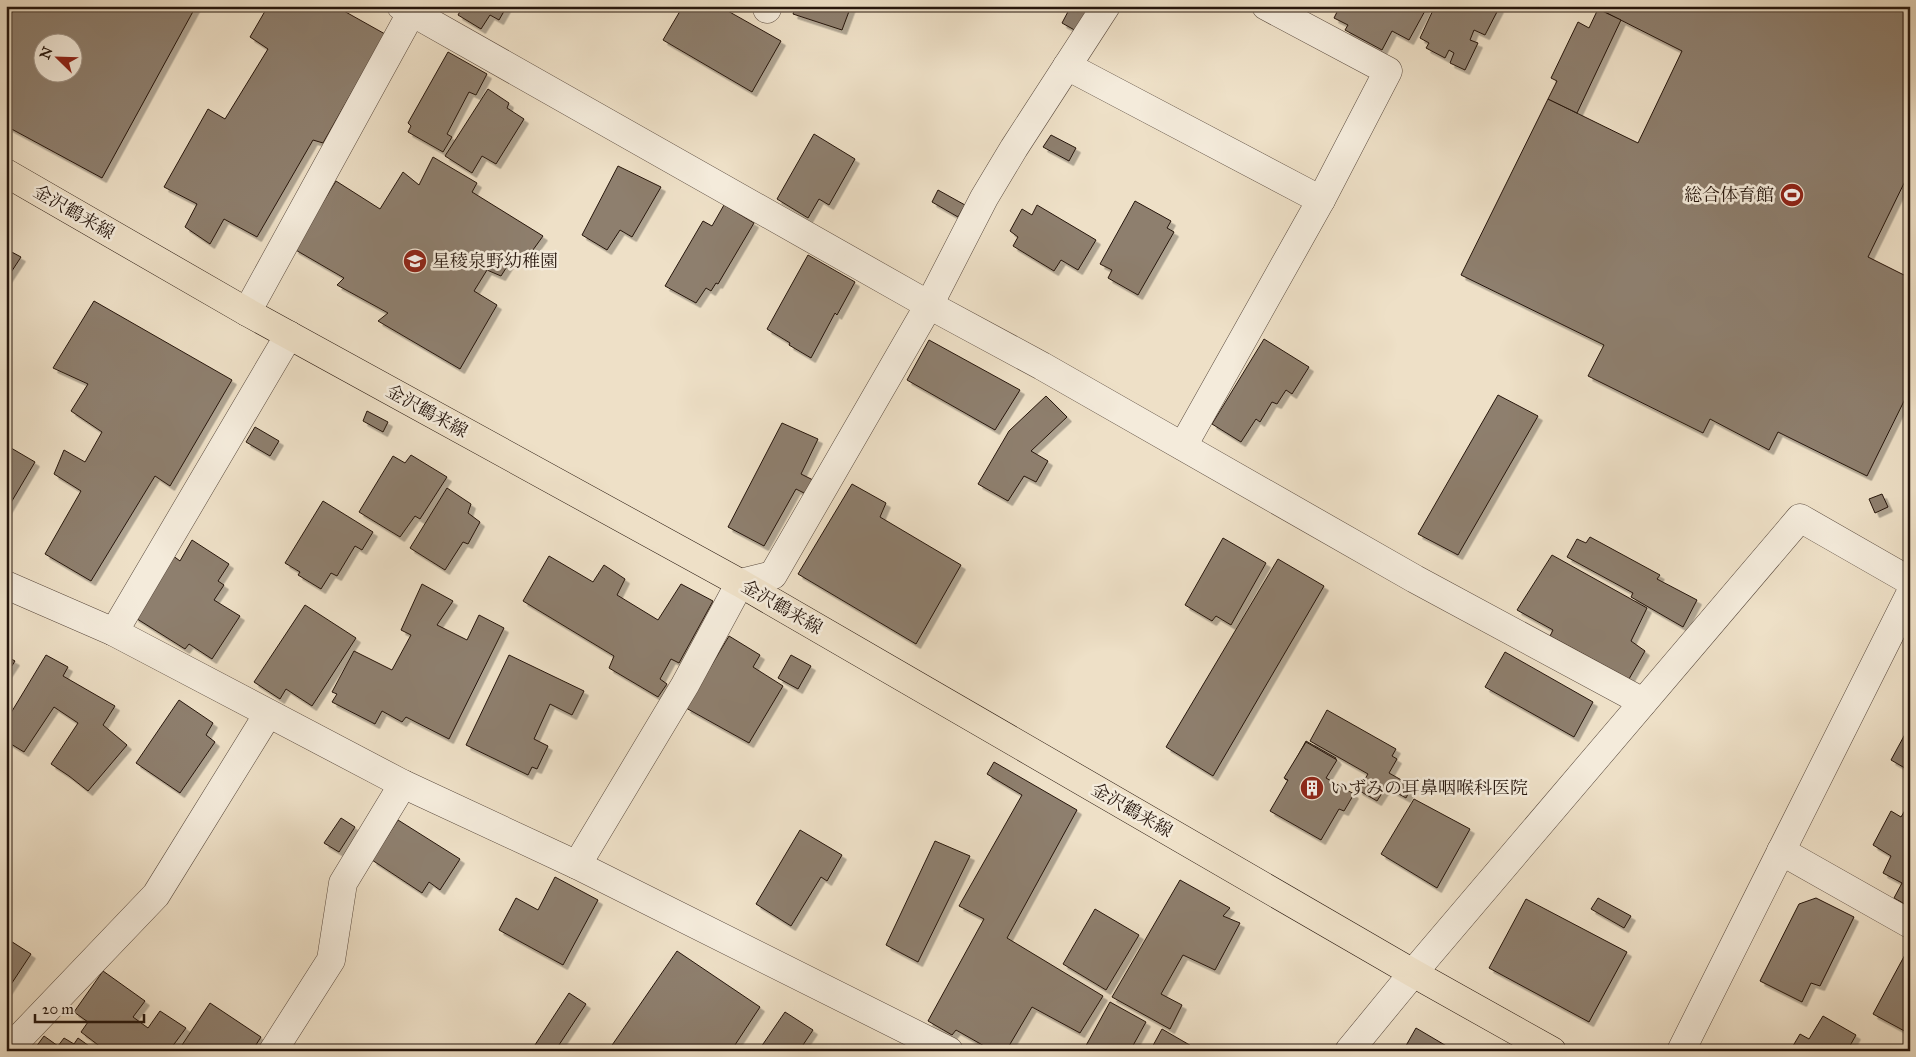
<svg xmlns="http://www.w3.org/2000/svg" width="1916" height="1057" viewBox="0 0 1916 1057" font-family="'IM FELL Great Primer','Noto Serif JP',serif">
<style>
.building{fill:#8e7f6e;stroke:#26160d;fill-rule:evenodd;filter:url(#shadow)}
.lines{fill:none;stroke-linecap:round;stroke-linejoin:round}
.minor-casing{stroke:#58483c;stroke-width:29}
.tertiary-casing{stroke:#58483c;stroke-width:29}
.primary-casing{stroke:#26160d;stroke-width:29}
.minor{stroke:#f4ebdb;stroke-width:28}
.tertiary{stroke:#f4ebdb;stroke-width:28}
.primary{stroke:#eee0c7;stroke-width:28}
.labels{text-anchor:middle;stroke-width:5;stroke-linejoin:round;paint-order:stroke}
.poi-label{font-size:18px;fill:#26160d;stroke:#f4ebdb;text-anchor:start}
.street-label{font-size:18px;fill:#26160d;stroke:#f4ebdb}
</style>
<defs>
<filter id="shadow"><feDropShadow dx="4.5" dy="4.5" stdDeviation="0" flood-color="#0004"/></filter>
</defs>
<rect width="100%" height="100%" fill="#eee0c7"/>
<filter id="stains"><feTurbulence type="fractalNoise" baseFrequency=".004" numOctaves="4"/><feColorMatrix values="0 0 0 0 .2 0 0 0 0 .09 0 0 0 0 .02 0 0 0 .5 -.17"/></filter>
<radialGradient id="worn" r=".72"><stop offset=".6" stop-color="#630" stop-opacity="0"/><stop offset="1" stop-color="#630" stop-opacity=".3"/></radialGradient>
<!-- building -->
<g class="building">
<path d="M6,6H196L102,178L6,126ZM42,42H72V72H42Z"/>
<path d="M268,6H335L385,34L323,143L313,140L257,237L224,219L210,244L185,227L197,204L164,187L208,109L225,119L268,49L250,37Z"/>
<path d="M463,6H507L499,20L490,15L481,29L458,15Z"/>
<path d="M683,6H719L781,41L752,92L663,40Z"/>
<path d="M796,6H851L842,30L793,14Z"/>
<path d="M1071,6H1092L1078,32L1062,23Z"/>
<path d="M1340,6H1421L1426,9L1409,40L1392,31L1382,50L1345,30L1348,25L1334,18Z"/>
<path d="M1435,6H1495L1499,8L1485,35L1474,30L1470,40L1478,43L1465,70L1450,63L1454,53L1449,50L1445,58L1426,48L1429,43L1420,38Z"/>
<path d="M1593,6H1910V171L1868,257L1910,278V389L1867,476L1778,432L1769,450L1710,419L1703,433L1588,376L1604,345L1461,275L1548,99L1638,143L1682,51Z"/>
<path d="M1598,9L1621,20L1577,113L1548,99L1557,81L1551,78L1578,22L1589,28Z"/>
<path d="M448,52L487,74L476,95L469,92L447,134L452,137L443,152L408,132L411,126L408,123Z"/>
<path d="M488,89L509,103L507,108L524,119L496,164L482,156L472,173L445,156Z"/>
<path d="M814,134L855,159L829,205L819,199L808,218L777,199Z"/>
<path d="M1051,135L1076,148L1069,161L1043,147Z"/>
<path d="M433,157L477,183L472,192L543,236L525,261L515,254L501,276L487,270L474,291L497,305L460,369L378,321L388,313L337,285L344,278L294,249L336,181L380,209L403,172L419,185Z"/>
<path d="M618,166L661,187L632,237L620,230L607,250L582,235Z"/>
<path d="M938,190L965,205L958,217L932,202Z"/>
<path d="M1135,201L1171,221L1167,228L1174,232L1138,295L1108,278L1112,270L1100,264Z"/>
<path d="M724,205L754,223L718,284L716,283L711,291L706,288L696,303L665,286L703,221L712,226Z"/>
<path d="M1037,205L1096,240L1078,270L1061,260L1054,271L1013,246L1018,237L1010,231L1022,209L1032,215Z"/>
<path d="M6,249L21,257L6,280Z"/>
<path d="M808,255L855,282L837,315L835,313L811,358L789,345L790,343L767,329Z"/>
<path d="M94,301L232,380L170,486L155,476L91,581L45,554L81,491L54,474L64,450L85,462L102,432L71,411L88,384L53,368Z"/>
<path d="M1264,339L1309,367L1292,394L1286,390L1277,404L1272,402L1260,422L1256,419L1241,442L1212,424Z"/>
<path d="M929,340L1020,390L995,430L907,380Z"/>
<path d="M1498,395L1538,416L1458,555L1418,534Z"/>
<path d="M1046,396L1067,417L1031,451L1048,461L1036,482L1024,476L1008,501L978,484L1009,431Z"/>
<path d="M367,411L388,422L383,432L363,421Z"/>
<path d="M782,423L818,439L801,474L813,480L806,494L796,489L764,546L728,527Z"/>
<path d="M255,427L279,441L270,456L246,442Z"/>
<path d="M6,445L35,462L6,511Z"/>
<path d="M411,455L447,477L420,519L415,516L400,537L359,512L393,456L405,463Z"/>
<path d="M852,484L886,503L880,517L961,565L916,644L798,574Z"/>
<path d="M447,488L471,504L468,513L480,522L468,544L463,542L445,570L410,548Z"/>
<path d="M1882,494L1888,507L1875,513L1869,499Z"/>
<path d="M323,501L373,532L362,550L355,546L337,576L331,573L321,589L298,575L300,572L285,563Z"/>
<path d="M1590,537L1660,575L1657,579L1697,600L1683,627L1631,597L1633,593L1567,557L1577,539L1586,543Z"/>
<path d="M1223,538L1266,563L1231,625L1216,616L1212,621L1185,605Z"/>
<path d="M192,540L229,564L218,581L224,585L214,600L240,616L212,659L189,644L185,649L134,617L172,555L180,561Z"/>
<path d="M1552,555L1647,608L1631,641L1645,651L1629,679L1550,636L1553,630L1517,610Z"/>
<path d="M549,556L593,582L604,565L625,579L617,595L658,620L681,584L713,601L679,663L671,659L660,679L667,684L658,697L609,668L614,656L523,601Z"/>
<path d="M1278,559L1324,586L1213,776L1166,747Z"/>
<path d="M422,584L453,601L437,625L467,640L479,615L504,628L449,739L406,717L402,722L382,711L375,724L332,702L337,694L332,692L354,651L392,670L411,635L401,630Z"/>
<path d="M305,605L356,638L312,706L286,689L280,699L254,682Z"/>
<path d="M729,636L760,655L753,667L783,686L749,743L686,708Z"/>
<path d="M1505,652L1593,702L1574,737L1485,687Z"/>
<path d="M46,655L68,667L63,676L115,706L103,725L127,745L88,791L69,776L51,764L78,723L54,707L24,752L6,741V721Z"/>
<path d="M509,655L584,691L572,715L550,704L534,739L548,746L537,769L532,767L528,775L466,745Z"/>
<path d="M791,655L811,666L798,689L778,678Z"/>
<path d="M6,656L15,661L6,675Z"/>
<path d="M179,700L213,723L206,735L215,742L180,793L136,763Z"/>
<path d="M1327,710L1396,749L1392,756L1397,759L1389,773L1412,786L1406,798L1386,787L1377,801L1358,790L1368,774L1310,741Z"/>
<path d="M1910,725V771L1891,760Z"/>
<path d="M1306,741L1336,758L1324,780L1352,795L1344,809L1339,806L1321,838L1272,811L1289,781L1285,779Z"/>
<path d="M1306,742L1337,760L1326,778L1354,794L1344,811L1339,809L1321,840L1270,811L1288,780L1284,778Z"/>
<path d="M994,762L1077,810L1007,938L1103,996L1080,1033L1032,1007L1006,1051H993L956,1030L952,1035L928,1021L984,919L959,906L1022,795L987,774Z"/>
<path d="M1414,799L1470,829L1437,888L1381,854Z"/>
<path d="M1910,802V907L1894,898L1902,883L1883,873L1891,856L1873,845L1891,811L1901,817Z"/>
<path d="M341,818L355,827L339,852L324,843Z"/>
<path d="M398,820L460,859L440,890L429,882L422,893L372,860Z"/>
<path d="M800,830L842,855L827,881L821,877L791,926L756,904Z"/>
<path d="M935,841L970,856L918,962L886,945Z"/>
<path d="M555,877L598,900L563,965L499,930L516,898L538,910Z"/>
<path d="M1180,880L1230,908L1223,916L1240,923L1215,970L1183,955L1161,994L1182,1005L1170,1029L1112,997Z"/>
<path d="M1598,898L1631,916L1624,928L1591,909Z"/>
<path d="M1816,898L1854,917L1820,986L1811,983L1802,1002L1760,981L1799,904Z"/>
<path d="M1526,899L1627,952L1589,1022L1489,968Z"/>
<path d="M1095,909L1139,935L1106,990L1063,964Z"/>
<path d="M6,938L31,954L6,992Z"/>
<path d="M677,951L760,1007L731,1051H608Z"/>
<path d="M1907,951L1910,952V1034L1873,1014Z"/>
<path d="M103,971L145,1001L133,1017L148,1028L160,1011L186,1028L169,1051H106L81,1032L88,1022L74,1012Z"/>
<path d="M569,993L586,1004L555,1051H531Z"/>
<path d="M1110,1002L1146,1022L1130,1051H1083Z"/>
<path d="M210,1003L261,1037L252,1051H178Z"/>
<path d="M785,1012L813,1030L803,1045L811,1051H766L761,1047Z"/>
<path d="M1823,1016L1856,1035L1847,1051H1790L1800,1034L1809,1039Z"/>
<path d="M1416,1028L1455,1051H1403Z"/>
<path d="M1162,1029L1200,1051H1150Z"/>
<path d="M44,1036L58,1046L64,1038L74,1044L78,1038L96,1051H33Z"/>
</g>
<g class="lines">
<!-- minor casing -->
<g class="minor-casing">
<g id="minor">
<path d="M401,6L929,305L1042,366L1415,579L1643,702"/>
<path d="M1266,6L1388,71L1321,200"/>
<path d="M767,9L768,6"/>
<path d="M1067,66L1321,200L1183,446"/>
<path d="M247,312L415,6"/>
<path d="M6,585L114,632L403,784L577,865L949,1051"/>
<path d="M114,632L289,335"/>
<path d="M1781,851L1910,924"/>
<path d="M577,865L685,685L740,583L773,575L929,305L984,198L1014,148L1106,6"/>
<path d="M7,1051L156,895L268,714"/>
<path d="M273,1051L331,960L343,883L403,784"/>
<path d="M1349,1051L1413,973L1800,518L1910,581"/>
</g>
</g>
<!-- tertiary casing -->
<g class="tertiary-casing">
<path id="tertiary" d="M1681,1051L1910,594"/>
</g>
<!-- primary casing -->
<g class="primary-casing">
<path id="primary" d="M6,173L247,312L740,583L1413,973L1552,1051"/>
</g>
<!-- minor -->
<use href="#minor" class="minor"/>
<!-- tertiary -->
<use href="#tertiary" class="tertiary"/>
<!-- primary -->
<use href="#primary" class="primary"/>
</g>
<!-- icons -->
<defs>
<g id="stadium-disc" transform="scale(1.25)"><circle r="9.5" fill="#8f2418" stroke="#f4ebdb"/><path d="M0-5a6.5 5 0 1 0 0 10a6.5 5 0 1 0 0-10ZM-3.5-1.8h7v3.6h-7Z" fill="#fff"/></g>
<g id="school-disc" transform="scale(1.25)"><circle r="9.5" fill="#8f2418" stroke="#f4ebdb"/><path d="M0-5L7-2L0 1L-7-2ZM-4 1L0 2.5L4 1V4Q0 6-4 4Z" fill="#fff"/></g>
<g id="building-disc" transform="scale(1.25)"><circle r="9.5" fill="#8f2418" stroke="#f4ebdb"/><path d="M-4-6H4V6H1V3H-1V6H-4ZM-2.5-4.3h1.7v1.8h-1.7ZM.8-4.3h1.7v1.8H.8ZM-2.5-1h1.7V.8h-1.7ZM.8-1h1.7V.8H.8Z" fill="#fff"/></g>
</defs>
<g fill-rule="evenodd">
<use href="#stadium-disc" x="1792" y="195"/>
<use href="#school-disc" x="415" y="261"/>
<use href="#building-disc" x="1312" y="788"/>
</g>
<g class="labels">
<!-- poi labels -->
<g class="poi-label">
<text x="1774" y="201" text-anchor="end">総合体育館</text>
<text x="432" y="267">星稜泉野幼稚園</text>
<text x="1330" y="794">いずみの耳鼻咽喉科医院</text>
</g>
<!-- street labels -->
<g class="street-label">
<text transform="translate(74 212) rotate(30)" y="6">金沢鶴来線</text>
<text transform="translate(427 411) rotate(29)" y="6">金沢鶴来線</text>
<text transform="translate(782 607) rotate(30)" y="6">金沢鶴来線</text>
<text transform="translate(1132 810) rotate(30)" y="6">金沢鶴来線</text>
</g>
</g>
<!-- margin -->
<rect width="1916" height="1057" fill="none" stroke="#eee0c7" stroke-width="25"/>
<rect x="8" y="8" width="1901" height="1042" fill="none" stroke="#26160d" stroke-width="2.5"/>
<rect x="12" y="12" width="1891" height="1032" fill="none" stroke="#26160d"/>
<!-- north arrow -->
<g transform="translate(58 58) rotate(293)"><circle r="24" fill="#f4ebdb" stroke="#a29689"/>
<path d="M0-4L9 19L0 12L-9 19Z" fill="#8f2418"/>
<text y="-8" font-size="14" font-weight="bold" text-anchor="middle" fill="#26160d">N</text>
</g>
<!-- scale -->
<path d="M35 1014v8h109v-8" fill="none" stroke="#26160d" stroke-width="2.5"/>
<text x="42" y="1014" font-size="15" fill="#26160d" stroke="#f4ebdb" stroke-width="4" paint-order="stroke">20 m</text>
<rect width="100%" height="100%" filter="url(#stains)"/>
<rect width="100%" height="100%" fill="url(#worn)"/>
</svg>
